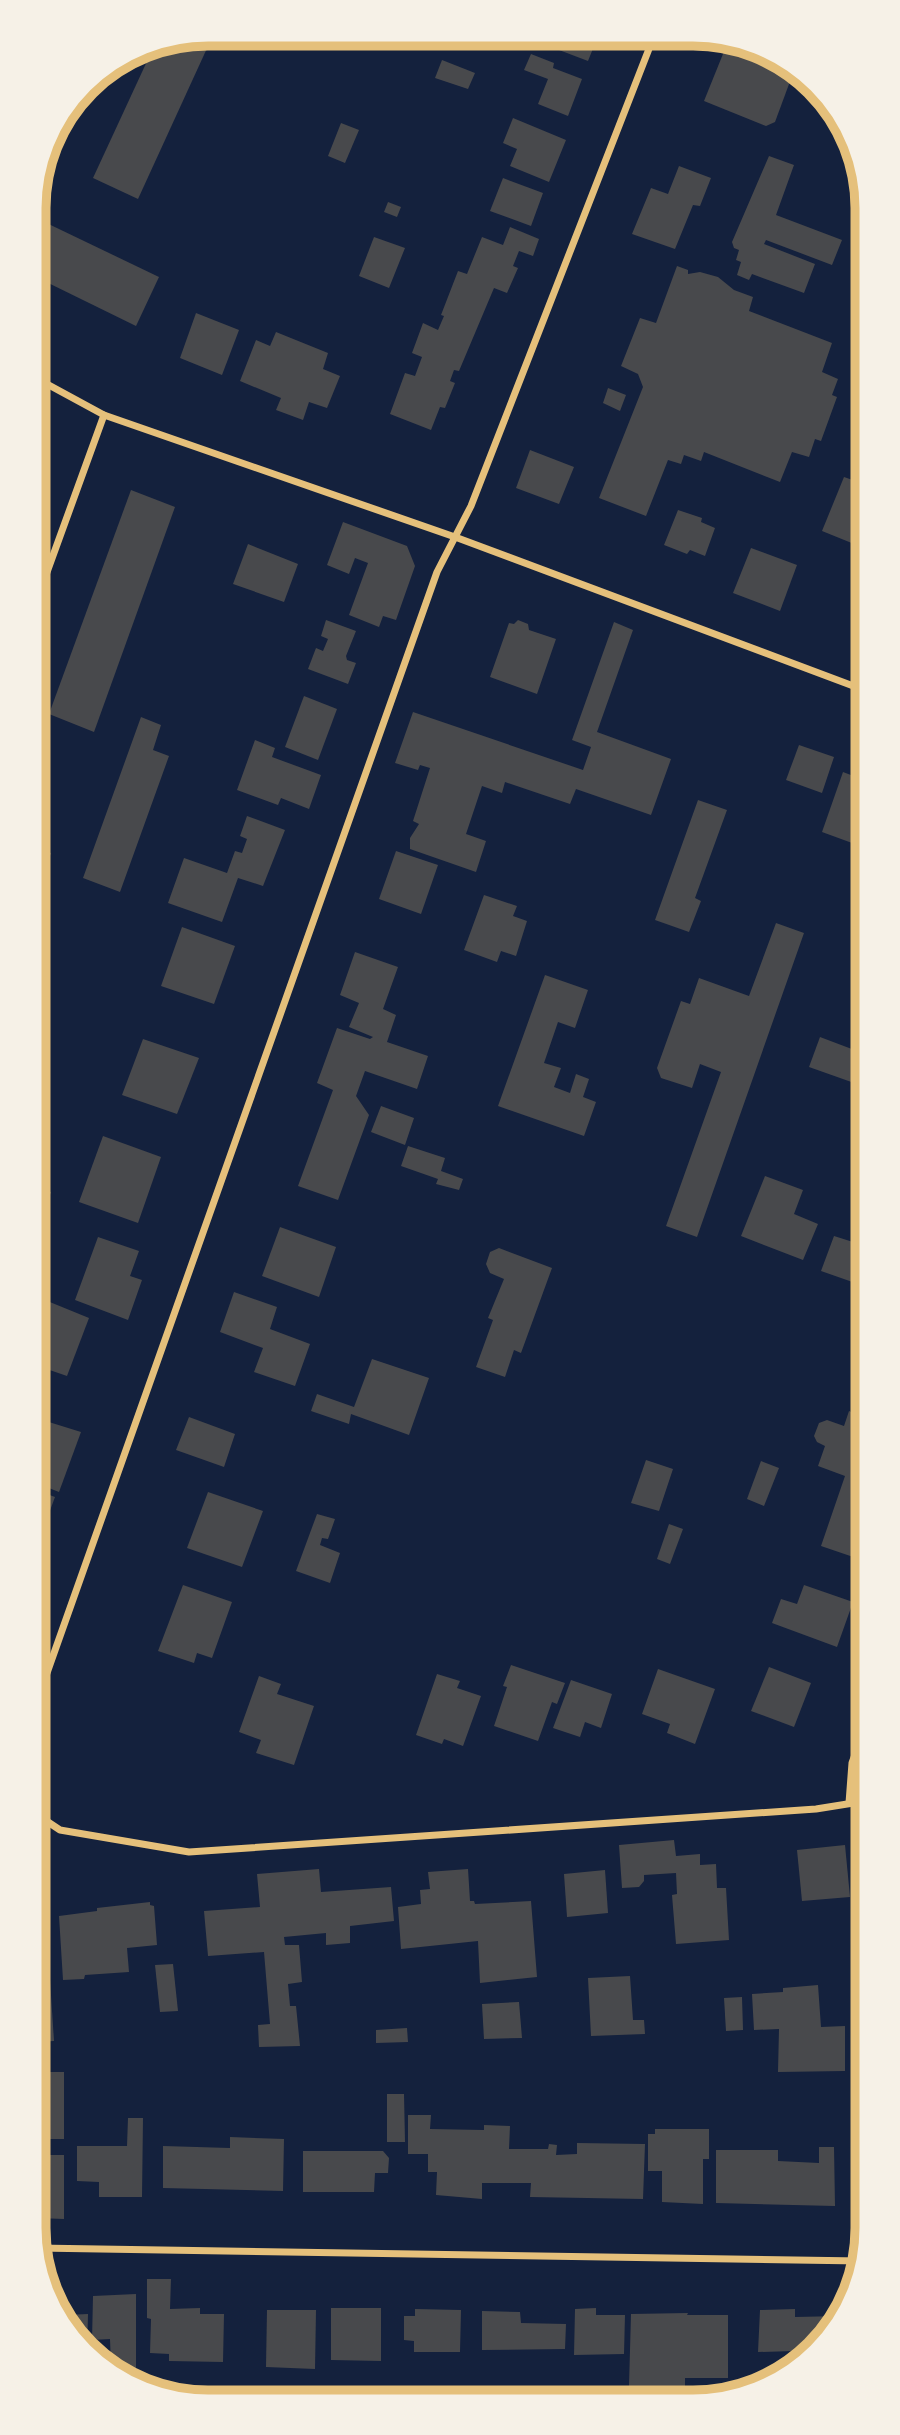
<svg xmlns="http://www.w3.org/2000/svg" width="900" height="2435" viewBox="0 0 900 2435" font-family="'Source Sans 3',sans-serif">
<style>
.building{fill:#48494c}
.lines{fill:none;stroke-linecap:round;stroke-linejoin:round}
.minor{stroke:#e5c07b;stroke-width:7}
.rim{fill:none;stroke:#e5c07b;stroke-width:9}
</style>
<rect width="100%" height="100%" fill="#14213d"/>
<!-- building -->
<g class="building">
<path d="M207,33H214L138,199L93,178L155,44Z"/>
<path d="M332,34H356L353,43Z"/>
<path d="M564,36H598L588,61L559,50Z"/>
<path d="M727,44L790,70L792,76L775,122L766,126L704,101Z"/>
<path d="M531,54L554,63L553,68L582,79L568,116L538,104L548,79L524,70Z"/>
<path d="M442,60L475,73L468,89L435,78Z"/>
<path d="M513,118L566,140L549,182L510,166L517,149L503,143Z"/>
<path d="M341,123L359,130L345,163L328,156Z"/>
<path d="M769,156L794,165L776,215L842,240L832,265L766,240L764,244L815,264L804,293L752,274L749,280L737,275L741,262L736,260L739,250L734,248L732,242Z"/>
<path d="M679,166L711,178L700,206L693,205L675,249L632,234L651,188L668,194Z"/>
<path d="M503,178L543,193L531,226L490,211Z"/>
<path d="M388,202L401,207L397,217L384,212Z"/>
<path d="M34,217L159,277L136,326L34,276Z"/>
<path d="M510,227L539,239L533,256L519,251L513,266L518,268L507,293L494,288L459,371L454,370L450,381L455,383L445,408L440,407L431,430L390,414L405,373L415,376L422,357L412,353L423,323L438,330L444,316L441,315L458,271L467,274L482,237L503,245Z"/>
<path d="M374,237L405,248L389,288L359,276Z"/>
<path d="M677,266L688,270V274L700,272L718,277L734,290L753,297L749,311L832,343L822,372L838,379L832,395L837,397L821,441L815,439L809,457L792,452L780,482L704,452L701,461L684,455L681,464L668,460L646,516L599,498L643,387L638,374L621,366L640,318L656,323Z"/>
<path d="M196,313L239,330L222,375L180,358Z"/>
<path d="M276,332L328,353L323,369L340,376L327,408L309,402L303,420L276,410L281,398L240,381L256,340L270,346Z"/>
<path d="M608,388L626,395L620,411L603,403Z"/>
<path d="M34,433L45,437L34,466Z"/>
<path d="M530,450L574,467L559,504L516,488Z"/>
<path d="M844,477L864,484V548L822,531Z"/>
<path d="M34,490L48,494L43,506L34,502Z"/>
<path d="M131,490L175,507L94,732L49,714Z"/>
<path d="M678,510L702,518L701,522L715,528L705,556L690,550L687,554L664,545Z"/>
<path d="M343,522L407,546L415,566L396,620L383,616L379,627L349,615L368,563L355,558L349,574L327,565Z"/>
<path d="M248,544L298,564L284,602L233,584Z"/>
<path d="M751,548L797,565L780,611L733,593Z"/>
<path d="M326,620L356,631L346,656L347,660L356,663L348,684L308,669L316,648L323,651L328,639L321,636Z"/>
<path d="M518,620L528,624L529,630L556,639L537,694L490,677L509,623L514,624Z"/>
<path d="M614,622L633,630L597,732L671,759L651,815L576,789L570,804L505,782L502,793L482,786L466,834L486,841L476,872L410,849V838L419,824L413,821L430,768L420,765L418,770L395,763L413,712L583,770L591,747L572,740Z"/>
<path d="M304,696L337,709L318,760L285,747Z"/>
<path d="M141,717L161,725L153,750L169,756L120,892L83,878Z"/>
<path d="M255,740L275,748L272,757L321,775L309,809L281,798L278,805L237,790Z"/>
<path d="M799,745L834,757L822,793L786,780Z"/>
<path d="M843,772L864,780L863,847L822,832Z"/>
<path d="M698,800L727,810L695,898L701,901L689,932L655,920Z"/>
<path d="M247,816L285,830L263,886L238,878L222,922L168,903L184,858L227,873L235,851L242,853L247,839L240,836Z"/>
<path d="M35,848L51,853L35,896Z"/>
<path d="M396,851L438,865L421,914L379,899Z"/>
<path d="M484,895L517,906L513,916L527,921L516,956L501,951L497,962L464,950Z"/>
<path d="M776,923L804,933L697,1237L666,1226L721,1072L700,1064L692,1088L661,1078L657,1068L681,1001L690,1004L699,978L749,996Z"/>
<path d="M182,927L235,946L214,1004L161,986Z"/>
<path d="M355,952L398,967L383,1009L396,1015L387,1042L428,1056L417,1089L365,1071L356,1096L369,1115L338,1200L298,1186L333,1090L317,1083L337,1028L370,1039L373,1037L349,1027L359,1003L340,995Z"/>
<path d="M545,975L588,990L575,1028L558,1022L544,1063L561,1068L554,1087L570,1093L576,1074L589,1079L583,1097L596,1102L584,1136L498,1106Z"/>
<path d="M820,1037L865,1054V1064L857,1084L809,1067Z"/>
<path d="M143,1039L199,1058L177,1114L122,1095Z"/>
<path d="M381,1106L414,1118L405,1145L371,1132Z"/>
<path d="M103,1136L161,1157L138,1223L79,1202Z"/>
<path d="M408,1146L445,1158L441,1171L463,1179L459,1190L436,1184L438,1179L401,1166Z"/>
<path d="M765,1176L803,1190L794,1214L818,1224L803,1260L741,1236Z"/>
<path d="M35,1187L51,1192L35,1234Z"/>
<path d="M280,1227L336,1247L319,1297L262,1276Z"/>
<path d="M857,1233L865,1236V1275L861,1285L821,1271L834,1236L853,1242Z"/>
<path d="M98,1237L139,1251L130,1276L142,1280L128,1320L75,1300Z"/>
<path d="M499,1248L552,1268L521,1353L514,1350L505,1377L476,1367L493,1320L488,1318L504,1279L490,1273L486,1264L490,1252Z"/>
<path d="M234,1292L277,1307L270,1329L310,1344L295,1386L254,1372L263,1348L220,1332Z"/>
<path d="M40,1298L89,1318L67,1376L35,1365V1313Z"/>
<path d="M372,1359L429,1378L409,1435L351,1414L349,1424L311,1411L317,1394L354,1407Z"/>
<path d="M849,1411L865,1418V1561L821,1546L845,1476L818,1466L825,1446L817,1442L814,1436L819,1423L827,1420L844,1426Z"/>
<path d="M189,1417L235,1434L224,1467L176,1450Z"/>
<path d="M36,1418L81,1432L59,1492L36,1483Z"/>
<path d="M646,1460L673,1469L659,1511L631,1503Z"/>
<path d="M761,1461L779,1468L764,1506L747,1499Z"/>
<path d="M36,1490L55,1497L41,1535L36,1533Z"/>
<path d="M208,1492L263,1511L242,1567L187,1548Z"/>
<path d="M317,1514L335,1519L328,1539L322,1538L320,1545L340,1553L330,1583L296,1571Z"/>
<path d="M669,1524L683,1529L670,1564L657,1559Z"/>
<path d="M183,1585L232,1602L212,1658L197,1653L194,1663L158,1651Z"/>
<path d="M804,1585L853,1602L837,1647L772,1623L781,1599L797,1604Z"/>
<path d="M511,1665L565,1683L557,1704L552,1702L538,1741L494,1726L507,1687L503,1686Z"/>
<path d="M769,1667L811,1683L794,1727L751,1711Z"/>
<path d="M658,1669L715,1689L695,1744L667,1733L670,1724L642,1714Z"/>
<path d="M437,1674L460,1681L457,1688L481,1696L463,1746L444,1739L442,1744L416,1735Z"/>
<path d="M259,1676L281,1684L277,1694L314,1706L294,1765L256,1753L261,1740L239,1732Z"/>
<path d="M571,1680L612,1694L601,1728L585,1722L580,1737L553,1728Z"/>
<path d="M674,1840L676,1856L700,1854V1865L716,1864L717,1888H726L729,1940L676,1944L672,1895L677,1894L676,1873L644,1875V1881L639,1887L622,1888L619,1845Z"/>
<path d="M845,1845L850,1897L802,1901L797,1850Z"/>
<path d="M319,1869L321,1892L391,1887L394,1921L350,1926V1943L326,1945V1933L284,1937L285,1945H299L302,1982L288,1984L290,2006H296L300,2046L259,2047L258,2025L270,2024L264,1952L208,1956L204,1911L260,1907L257,1874Z"/>
<path d="M468,1869L470,1901H474L475,1904L531,1901L537,1977L480,1983L478,1941L401,1949L398,1907L421,1904L420,1890L430,1889L428,1872Z"/>
<path d="M605,1870L608,1913L567,1917L564,1874Z"/>
<path d="M150,1902V1905L154,1906L157,1945L127,1948L129,1972L85,1975L84,1979L63,1980L59,1916L97,1911V1908Z"/>
<path d="M173,1964L178,2011L160,2012L155,1965Z"/>
<path d="M630,1976L633,2020H644L645,2034L591,2036L588,1978Z"/>
<path d="M50,1980L54,2041L36,2042V1981Z"/>
<path d="M818,1985L821,2027L845,2026V2071L778,2072L779,2029L754,2030L752,1994L783,1992V1988Z"/>
<path d="M742,1997L743,2030L726,2031L724,1998Z"/>
<path d="M519,2002L522,2038L484,2039L482,2004Z"/>
<path d="M407,2028L408,2042L376,2043V2030Z"/>
<rect x="36" y="2072" width="28" height="67"/>
<path d="M387,2094H404L405,2142H387Z"/>
<path d="M408,2115H431L430,2129L484,2130V2125L510,2126L509,2149H548L549,2144L557,2145L556,2155L577,2154V2143L645,2144L643,2199L530,2197L531,2183H482V2199L436,2195L437,2172H428V2154H408Z"/>
<path d="M128,2118H143L142,2197H99V2182L77,2181V2146H127Z"/>
<path d="M655,2129H709V2159H703V2204L662,2202V2171H648V2134H655Z"/>
<path d="M230,2137L284,2139L283,2191L163,2188V2146L230,2148Z"/>
<path d="M859,2144H866V2197H857Z"/>
<path d="M819,2147H834L835,2206L716,2203V2150H778V2161L819,2163Z"/>
<path d="M303,2151H383L389,2158L388,2173H375L374,2192H303Z"/>
<path d="M39,2155H64V2219L37,2218V2173H39Z"/>
<path d="M147,2279H171L170,2309L200,2308V2314H224L223,2362L169,2361V2354L150,2353L151,2319L147,2318Z"/>
<path d="M136,2294V2378L111,2365L110,2339L92,2340L93,2296Z"/>
<path d="M331,2308H381V2361L331,2360Z"/>
<path d="M596,2308V2315H625L624,2354L574,2355L575,2309Z"/>
<path d="M415,2309L461,2310L460,2352H414V2341L404,2340V2316H415Z"/>
<path d="M795,2309V2317L840,2316L824,2342L795,2366L794,2351L758,2352L760,2310Z"/>
<path d="M267,2310H316L315,2369L266,2367Z"/>
<path d="M482,2311L520,2312L521,2323L566,2324L565,2349L482,2350Z"/>
<path d="M688,2313L687,2315H728V2378H685V2397L614,2398V2388L629,2386L631,2314Z"/>
<path d="M88,2314L87,2353L65,2315Z"/>
</g>
<g class="lines">
<!-- minor -->
<g class="minor">
<path d="M34,377L104,415L455,537L864,690"/>
<path d="M34,608L104,415"/>
<path d="M36,1704L437,572L471,506L654,36"/>
<path d="M849,1803L852,1763L866,1724"/>
<path d="M36,1814L60,1830L189,1852L816,1809L866,1801"/>
<path d="M37,2248L861,2261"/>
</g>
</g>
<!-- crop -->
<path d="M0 0H900V2435H0ZM208 46H693A162 162 0 0 1 855 208V2228A162 162 0 0 1 693 2390H208A162 162 0 0 1 46 2228V208A162 162 0 0 1 208 46Z" fill="#f6f1e7" fill-rule="evenodd"/>
<path class="rim" d="M208 46H693A162 162 0 0 1 855 208V2228A162 162 0 0 1 693 2390H208A162 162 0 0 1 46 2228V208A162 162 0 0 1 208 46Z"/>
</svg>
